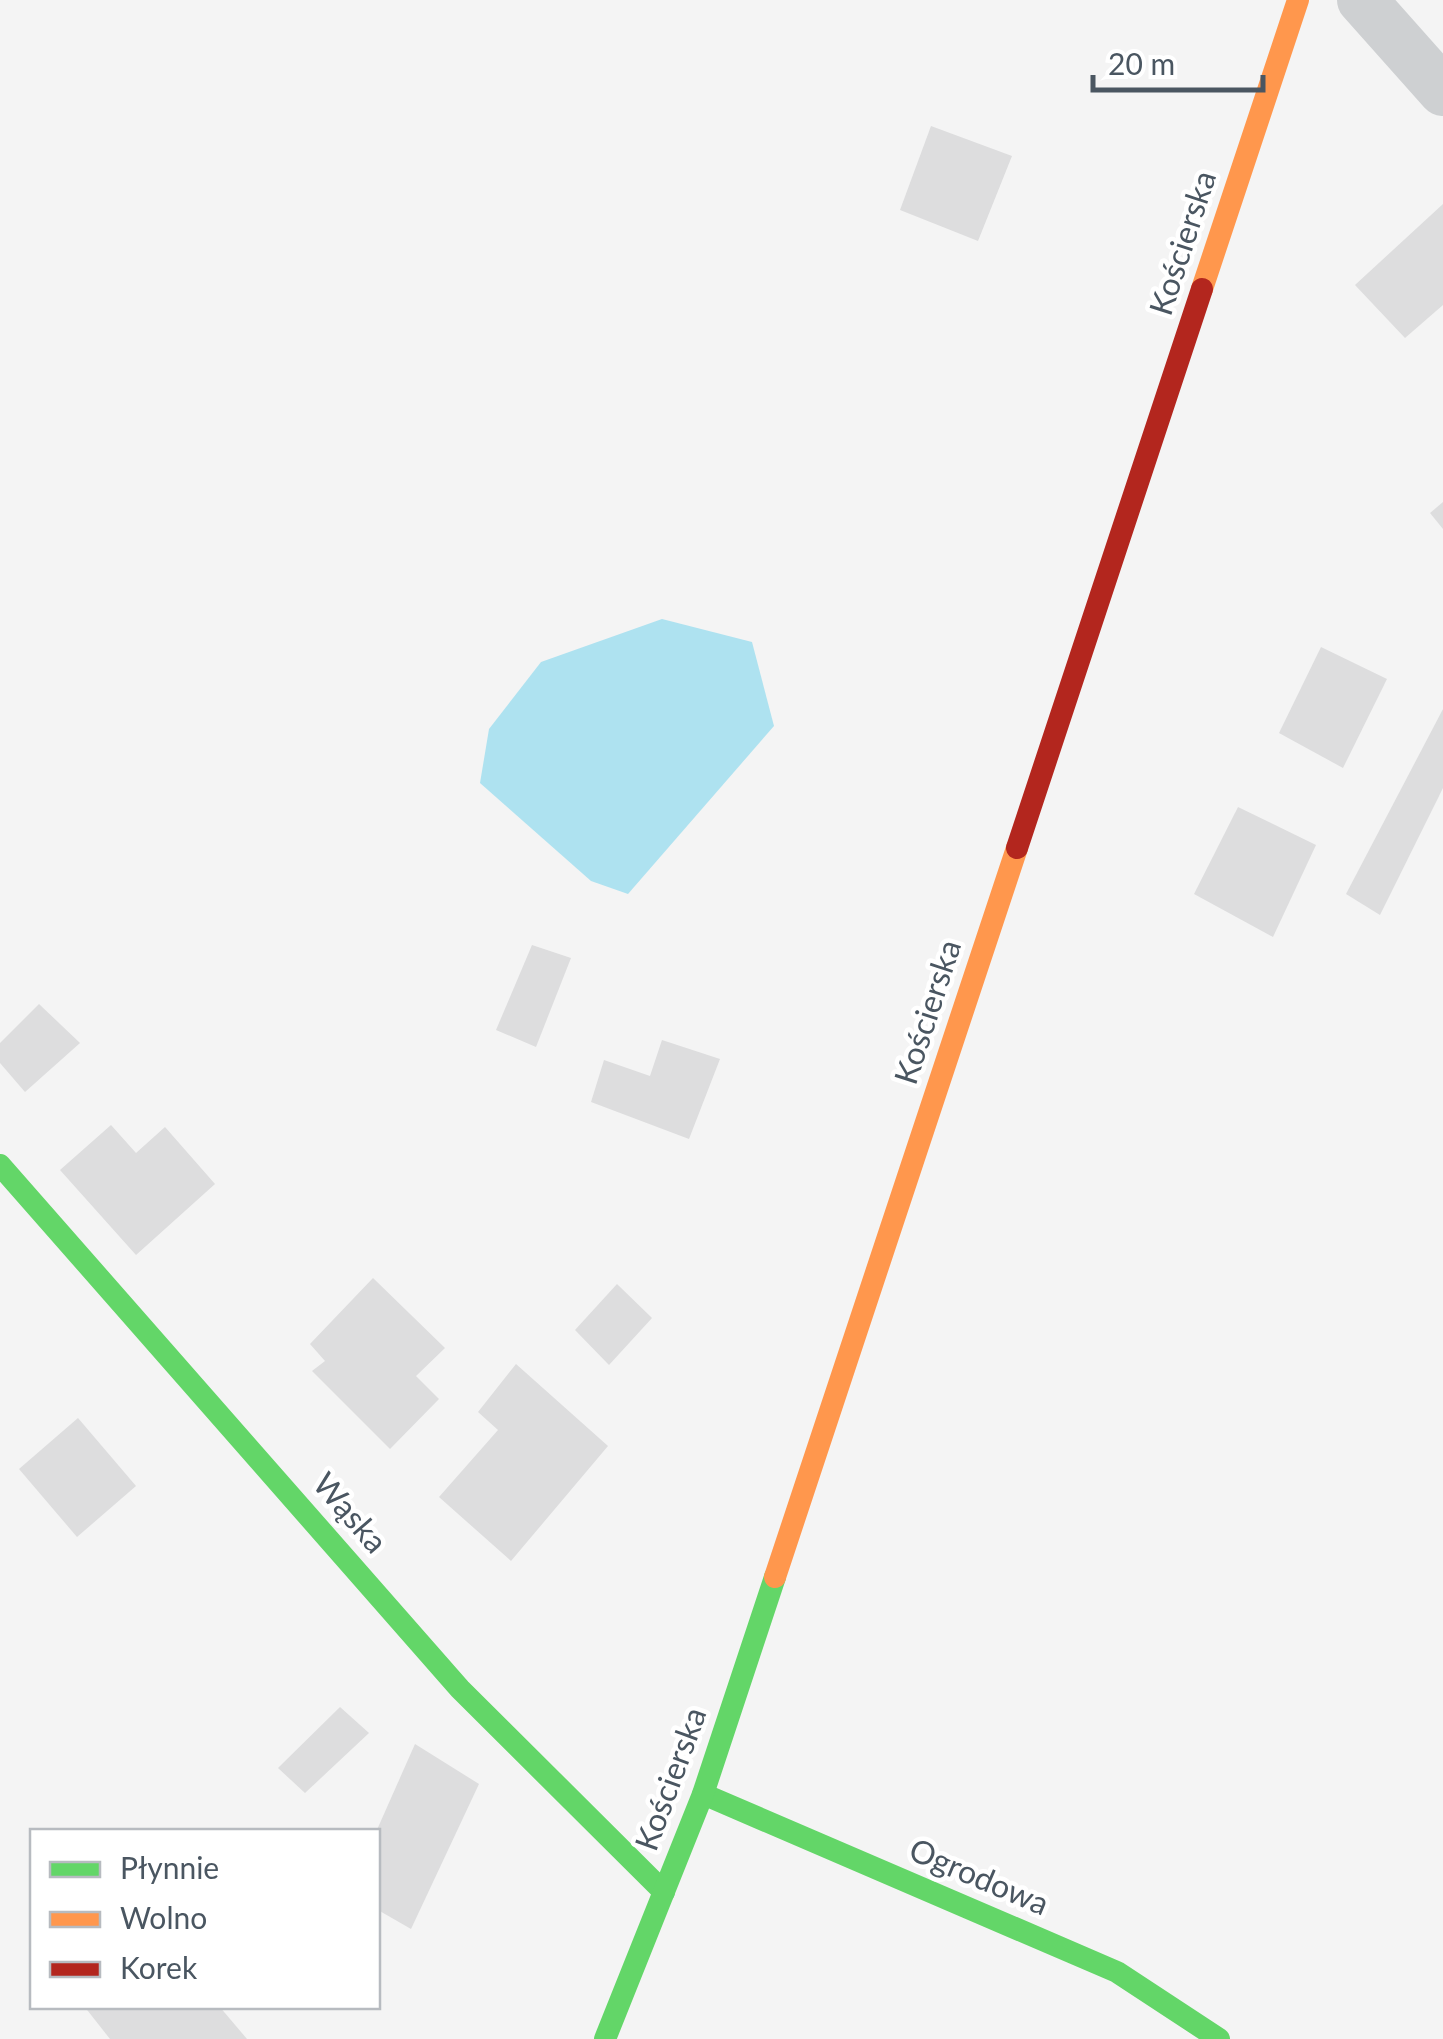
<svg xmlns="http://www.w3.org/2000/svg" width="1443" height="2039" viewBox="0 0 1443 2039" font-family="Lato,sans-serif">
<style>
.water{fill:#aee2f0}
.building{fill:#ddddde}
.lines{fill:none;stroke-linecap:round;stroke-linejoin:round}
.street{stroke:#ced0d2;stroke-width:50}
.fast{stroke:#63d668;stroke-width:22}
.slow{stroke:#ff974d;stroke-width:22}
.jam{stroke:#b3261e;stroke-width:22}
.labels{text-anchor:middle;stroke-width:9;stroke-linejoin:round;paint-order:stroke}
.street-label{font-size:32px;fill:#4a5661;stroke:#fff}
</style>
<rect width="100%" height="100%" fill="#f4f4f4"/>
<!-- water -->
<path class="water" d="M662,619L752,642L774,726L628,894L591,881L480,783L489,729L541,662Z"/>
<!-- building -->
<g class="building">
<path d="M931,126L1012,156L978,241L900,210Z"/>
<path d="M1443,204V305L1405,338L1355,285Z"/>
<path d="M1443,502V529L1430,513Z"/>
<path d="M1321,647L1387,679L1343,768L1279,733Z"/>
<path d="M1443,709V788L1380,915L1346,894Z"/>
<path d="M1238,807L1316,845L1273,937L1194,894Z"/>
<path d="M532,945L571,958L536,1047L496,1030Z"/>
<path d="M39,1004L80,1043L25,1092L0,1063V1043Z"/>
<path d="M662,1040L720,1059L689,1139L591,1102L604,1060L650,1076Z"/>
<path d="M111,1125L136,1153L165,1127L215,1184L136,1255L60,1170Z"/>
<path d="M373,1278L445,1348L416,1376L439,1399L390,1449L312,1371L325,1361L310,1344Z"/>
<path d="M617,1284L652,1318L609,1365L575,1330Z"/>
<path d="M516,1364L608,1446L511,1561L439,1497L498,1430L478,1412Z"/>
<path d="M78,1418L136,1486L77,1537L19,1469Z"/>
<path d="M340,1707L369,1733L305,1793L278,1768Z"/>
<path d="M415,1744L479,1784L411,1929L378,1910L376,1832Z"/>
<path d="M84,2006H219L247,2039H110Z"/>
</g>
<g class="lines">
<!-- street -->
<path class="street" d="M1362,0L1443,91"/>
<!-- fast -->
<g class="fast">
<path d="M0,1165L460,1689L664,1892"/>
<path d="M703,1794L1117,1972L1219,2039"/>
<path d="M605,2039L703,1794L775,1577"/>
</g>
<!-- slow -->
<g class="slow">
<path d="M1202,289L1298,0"/>
<path d="M775,1577L1017,848"/>
</g>
<!-- jam -->
<path class="jam" d="M1017,848L1202,289"/>
</g>
<g class="labels">
<!-- street labels -->
<g class="street-label">
<text transform="translate(1183 243) rotate(-72)" y="11">Kościerska</text>
<text transform="translate(928 1012) rotate(-72)" y="11">Kościerska</text>
<text transform="translate(350 1513) rotate(49)" y="11">Wąska</text>
<text transform="translate(671 1779) rotate(-70)" y="11">Kościerska</text>
<text transform="translate(979 1877) rotate(23)" y="11">Ogrodowa</text>
</g>
</g>
<!-- legend -->
<rect x="30" y="1829" width="350" height="180" fill="#ffffff" stroke="#b7bbc0" stroke-width="2.5"/>
<rect x="50" y="1862" width="50" height="15" fill="#63d668" stroke="#b7bbc0" stroke-width="2.5"/>
<text x="120" y="1879" font-size="30" fill="#4a5661">Płynnie</text>
<rect x="50" y="1912" width="50" height="15" fill="#ff974d" stroke="#b7bbc0" stroke-width="2.5"/>
<text x="120" y="1929" font-size="30" fill="#4a5661">Wolno</text>
<rect x="50" y="1962" width="50" height="15" fill="#b3261e" stroke="#b7bbc0" stroke-width="2.5"/>
<text x="120" y="1979" font-size="30" fill="#4a5661">Korek</text>
<!-- scale -->
<path d="M1093 75v15h170v-15" fill="none" stroke="#4a5661" stroke-width="5"/>
<text x="1108" y="75" font-size="30" fill="#4a5661" stroke="#ffffff" stroke-width="8" paint-order="stroke">20 m</text>
</svg>
